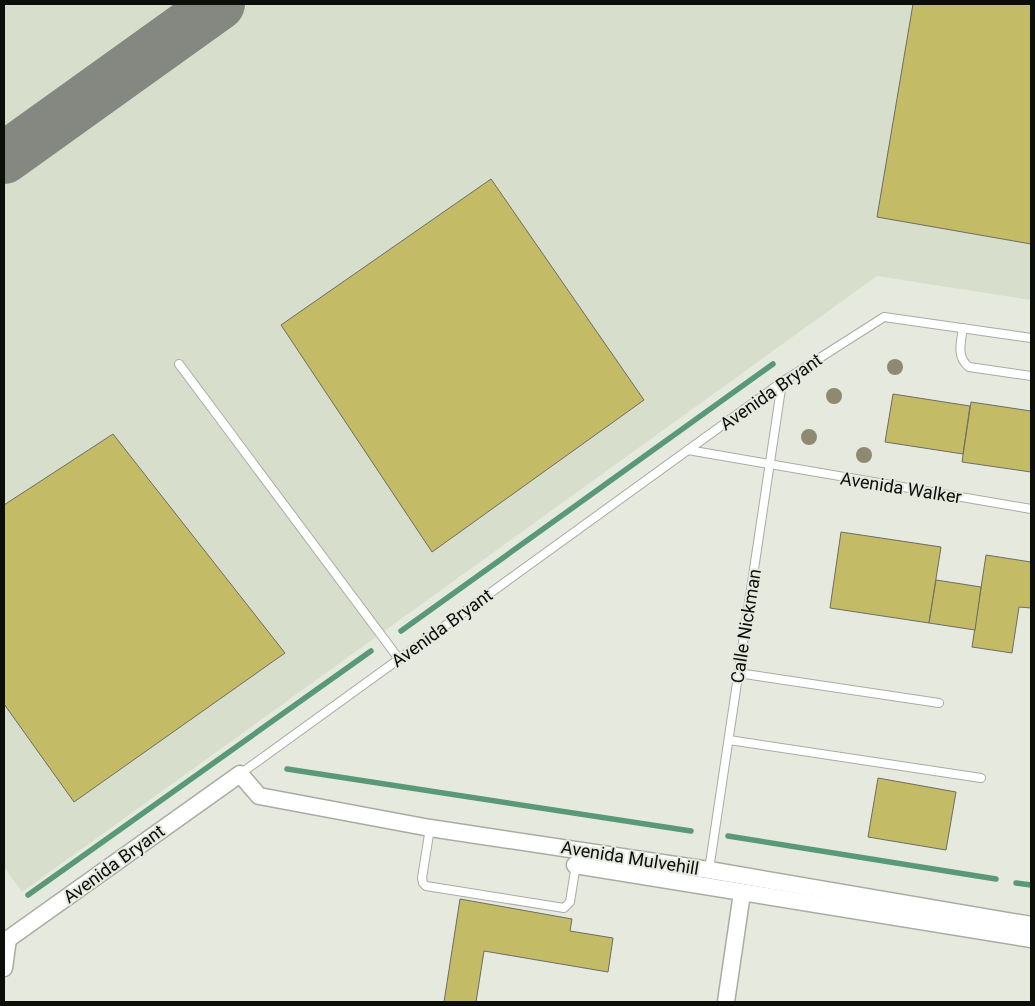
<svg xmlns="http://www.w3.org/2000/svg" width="1035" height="1006" viewBox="0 0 1035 1006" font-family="Roboto,sans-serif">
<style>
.built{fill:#d8decc}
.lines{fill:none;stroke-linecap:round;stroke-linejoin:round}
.stream{stroke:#5a9977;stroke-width:5.5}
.taxiway{stroke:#848880;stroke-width:52}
.building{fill:#c3bb66;stroke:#6e6d63}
.lane-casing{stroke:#a9aca2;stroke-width:10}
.street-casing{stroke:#a9aca2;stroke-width:19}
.lane{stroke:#fff;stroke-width:8}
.street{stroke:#fff;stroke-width:16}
.tree{fill:#908971}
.labels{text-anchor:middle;stroke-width:4;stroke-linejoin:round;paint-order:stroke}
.street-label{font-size:18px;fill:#0c0e0a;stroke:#e5e9de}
</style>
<rect width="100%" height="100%" fill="#e5e9de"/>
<!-- built -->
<path class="built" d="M4,4H1031V300L877,276L22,892L4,867Z"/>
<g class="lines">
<!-- stream -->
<g class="stream">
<path d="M401,631L773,364"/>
<path d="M287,769L691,831"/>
<path d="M728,836L996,879"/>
<path d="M1016,883L1031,885"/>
<path d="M28,895L371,651"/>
</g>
<!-- taxiway -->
<path class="taxiway" d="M4,158L219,4"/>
</g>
<!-- building -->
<g class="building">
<path d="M913,4H1031V244L877,217Z"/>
<path d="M491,179L644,400L432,552L281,325Z"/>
<path d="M893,394L970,406L963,454L885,442Z"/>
<path d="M971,402L1031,411V472L962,462Z"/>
<path d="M113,434L285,653L74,802L4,704V505Z"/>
<path d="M841,532L941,547L929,623L830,608Z"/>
<path d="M986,555L1031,562V608L1019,607L1012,653L972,647Z"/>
<path d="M936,580L981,587L975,630L929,623Z"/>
<path d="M878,778L956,792L946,850L868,837Z"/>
<path d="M460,899L572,919L570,931L613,938L608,972L484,951L476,1002H444Z"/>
</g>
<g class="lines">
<!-- lane casing -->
<g class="lane-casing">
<g id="lane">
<path d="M963,328C961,342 956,357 969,367L1031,376"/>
<path d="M179,364L399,659"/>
<path d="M688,450L1031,509"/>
<path d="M738,673L939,703"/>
<path d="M729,740L981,778"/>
<path d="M240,774L782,382L884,317L1031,338"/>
<path d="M430,828L422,878L423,883L426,886L564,908L570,902L576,864"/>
<path d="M709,870L782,382"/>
</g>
</g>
<!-- street casing -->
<g class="street-casing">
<g id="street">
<path d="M575,865L1031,939"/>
<path d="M4,942L240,774L259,796L430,828L709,870L1031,925"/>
<path d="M4,968L8,939"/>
<path d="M726,1002L742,893"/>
</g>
</g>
<!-- lane -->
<use href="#lane" class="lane"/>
<!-- street -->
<use href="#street" class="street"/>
</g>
<!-- trees -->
<g class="tree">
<circle cx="895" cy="367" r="8"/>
<circle cx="834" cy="396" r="8"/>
<circle cx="809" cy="437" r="8"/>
<circle cx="864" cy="455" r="8"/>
</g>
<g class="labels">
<!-- street labels -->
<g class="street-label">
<text transform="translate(771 392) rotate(-35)" y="6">Avenida Bryant</text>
<text transform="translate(901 488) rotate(9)" y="6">Avenida Walker</text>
<text transform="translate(746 626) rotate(-81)" y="6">Calle Nickman</text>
<text transform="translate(442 628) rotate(-36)" y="6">Avenida Bryant</text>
<text transform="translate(630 858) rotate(9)" y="6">Avenida Mulvehill</text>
<text transform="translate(114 864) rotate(-36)" y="6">Avenida Bryant</text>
</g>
</g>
<!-- border -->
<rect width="1035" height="1006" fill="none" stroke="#0c0e0a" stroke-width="10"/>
</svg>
